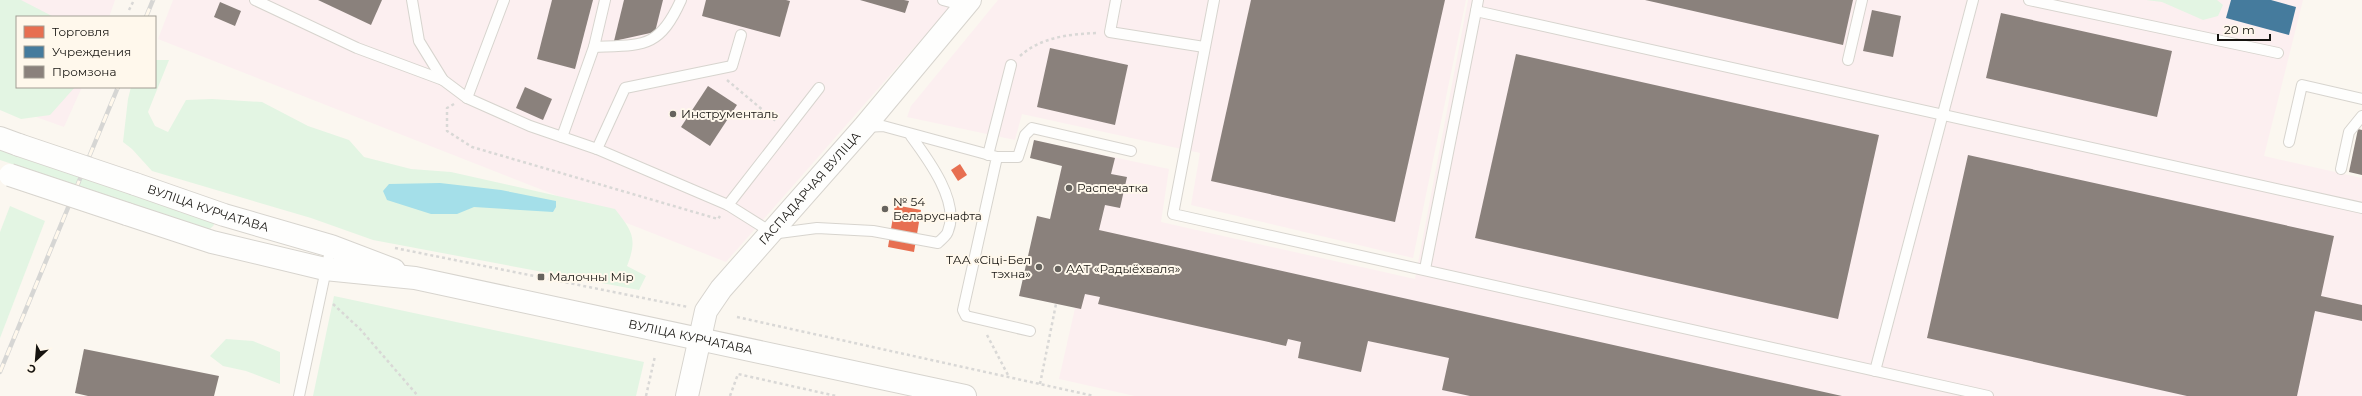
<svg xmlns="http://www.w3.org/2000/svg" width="2362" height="396" viewBox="0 0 2362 396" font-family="Montserrat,sans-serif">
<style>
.industrial{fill:#fceff0}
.green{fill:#e3f5e3}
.water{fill:#a4dfe9}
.shops{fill:#e76f51}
.public{fill:#457b9d}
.industry{fill:#8a817c}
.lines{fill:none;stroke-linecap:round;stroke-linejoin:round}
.lane-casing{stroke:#d7d4ce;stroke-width:12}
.secondary-casing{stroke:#d7d4ce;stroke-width:24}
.path{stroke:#d9d8d6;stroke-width:2.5;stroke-dasharray:3 3;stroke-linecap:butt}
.lane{stroke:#fefefd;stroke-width:10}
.secondary{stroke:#fefefd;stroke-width:22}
.rail-casing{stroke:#d6d6d4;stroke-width:4.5}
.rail{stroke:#fff8ec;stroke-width:3;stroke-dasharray:9;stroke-linecap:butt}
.secondary-bridge-casing{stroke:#d7d4ce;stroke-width:24;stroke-linecap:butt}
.secondary-bridge{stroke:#fefefd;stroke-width:22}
.poi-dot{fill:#66635e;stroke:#fff8ec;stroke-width:1.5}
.labels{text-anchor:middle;stroke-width:4;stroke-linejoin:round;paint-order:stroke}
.poi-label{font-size:12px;fill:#161410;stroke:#fff8ec;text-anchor:start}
.street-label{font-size:12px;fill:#161410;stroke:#fff8ec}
</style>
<rect width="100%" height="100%" fill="#fbf7f0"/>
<!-- industrial -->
<g class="industrial">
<path d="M0,0H115L109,17H17V87H82L64,127L0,104Z"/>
<path d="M173,0H956L726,262L158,39Z"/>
<path d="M998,0H1466L1413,258L1191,205L1200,153L1022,114L1015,140L907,117L911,106Z"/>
<path d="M1468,0H2303L2264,156L2362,178V396H1135L1059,379L1075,308L1099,230L1050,219L1066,147L1169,169L1161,222L1415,279Z"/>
</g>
<!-- green -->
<g class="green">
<path d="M0,0H21L54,17H17V87H75L50,115L21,119L0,110Z"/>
<path d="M2146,0H2217L2223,5L2218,16L2203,20L2162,2Z"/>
<path d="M155,60H169L148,112L155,126L168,132L186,100L212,99L262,102L308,126L349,140L364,157L411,169L451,172L615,209C632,231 638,238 627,266L646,276L639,290L373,240L311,218L152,171L132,149L123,142L128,99L131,87H155Z"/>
<path d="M0,150L213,222L214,225L210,229L203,227L0,160Z"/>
<path d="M10,206L45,221L0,338V232Z"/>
<path d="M334,296L644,362L636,396H313Z"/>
<path d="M226,339L253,341L280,352V384L246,371L223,366L210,356Z"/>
</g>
<!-- water -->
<path class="water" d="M440,183L501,190L556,201V207L553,212L474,207L457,214H431L387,200L383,191L389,184Z"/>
<!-- shops -->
<g class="shops">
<path d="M960,164L967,175L958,181L951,170Z"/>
<path d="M895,205L921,210L914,252L888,247Z"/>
</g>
<!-- public -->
<path class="public" d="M2231,0H2271L2296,7L2289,35L2226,18Z"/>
<!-- industry -->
<g class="industry">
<path d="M318,0H382L371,25Z"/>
<path d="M552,0H593L575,69L537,59Z"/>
<path d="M624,0H663L655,32L614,41Z"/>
<path d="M706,0H786L790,1L780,37L702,16Z"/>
<path d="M860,0H904L909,1L905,13Z"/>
<path d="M1251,0H1445L1395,222L1211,181Z"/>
<path d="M1645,0H1853L1843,45Z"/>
<path d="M220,2L241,11L235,26L214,17Z"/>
<path d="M1872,10L1901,16L1893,57L1863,51Z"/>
<path d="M2001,13L2172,51L2157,117L1986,78Z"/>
<path d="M1050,48L1128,65L1115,125L1037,107Z"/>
<path d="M1516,54L1879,135L1838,319L1475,238Z"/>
<path d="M708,86L737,105L710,146L681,127Z"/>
<path d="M525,87L552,99L543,120L516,108Z"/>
<path d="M2358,129L2362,130V175L2349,172Z"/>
<path d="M1034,140L1115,158L1111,174L1127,177L1120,208L1105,205L1099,230L1842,396H1470L1442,390L1449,358L1368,341L1361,372L1298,358L1301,342L1288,339L1286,346L1098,304L1100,297L1085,294L1081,309L1019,296L1037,216L1050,219L1062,166L1030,158Z"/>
<path d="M1968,155L2334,236L2321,296L2362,305V321L2315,311L2297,396H2187L1927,338Z"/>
<path d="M84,349L219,376L214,396H88L75,393Z"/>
</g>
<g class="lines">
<!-- lane casing -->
<g class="lane-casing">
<g id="lane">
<path d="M255,0L357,48L443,80"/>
<path d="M412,0L419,41L443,80L467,98L530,126L597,149L728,205L763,227L771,234L817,228L873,231L938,243C941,239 947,236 948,231C960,202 928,159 911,136"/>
<path d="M943,0L965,6"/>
<path d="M1116,0L1110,32L1204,47"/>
<path d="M1214,0L1173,214L1988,396"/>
<path d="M1478,0L1476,11L2362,208"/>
<path d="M2029,0L2278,53"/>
<path d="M594,47C643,45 659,49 681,0"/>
<path d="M1848,60L1862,0"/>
<path d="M467,98L504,0"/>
<path d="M866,127L883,126L997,157L963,310L966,316L1030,331"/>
<path d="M562,137L594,47L605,0"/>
<path d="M2289,142L2302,85L2362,99"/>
<path d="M597,149L625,88L732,66L741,35"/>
<path d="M988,155L1011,65"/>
<path d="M997,157H1018L1025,135L1032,128L1131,151"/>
<path d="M2341,169L2349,132L2362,116"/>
<path d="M728,205L819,88"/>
<path d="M1425,269L1476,11"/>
<path d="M1875,371L1973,0"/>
<path d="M299,396L331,246"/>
</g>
</g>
<!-- secondary casing -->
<g class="secondary-casing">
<g id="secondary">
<path d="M0,138L19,145"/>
<path id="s1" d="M135,184L224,215L331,246L394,270"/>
<path id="s2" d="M127,214L212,242L325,269L415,278L965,396"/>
<path id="s3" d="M687,396L706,311L721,289L864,127L970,0"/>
</g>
</g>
<!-- path -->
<g class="path">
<path d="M129,10L134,0"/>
<path d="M1020,56C1041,37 1070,34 1098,33"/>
<path d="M727,80L777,122"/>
<path d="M454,104L447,108V131L472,147L718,219L720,216"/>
<path d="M395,248L688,307"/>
<path d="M333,304L360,329L418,396"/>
<path d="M737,317L1094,396"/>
<path d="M987,335L1009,377"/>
<path d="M1040,384L1056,304"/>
<path d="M646,396L655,356"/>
<path d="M730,396L738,374L836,396"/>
</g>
<!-- lane -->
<use href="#lane" class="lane"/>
<!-- secondary -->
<use href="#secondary" class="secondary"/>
<!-- rail casing -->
<g class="rail-casing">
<g id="rail">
<path d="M146,17L153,0"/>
<path d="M0,372L118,87"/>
</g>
</g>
<!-- rail -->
<use href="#rail" class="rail"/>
<!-- secondary-bridge casing -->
<g class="secondary-bridge-casing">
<g id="secondary-bridge">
<path d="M19,145L135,184"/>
<path d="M10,175L127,214"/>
</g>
</g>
<!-- secondary-bridge -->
<use href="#secondary-bridge" class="secondary-bridge"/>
</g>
<!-- markers -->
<g class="poi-dot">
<circle cx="673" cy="114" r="4"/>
<circle cx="1069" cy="188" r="4"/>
<circle cx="885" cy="209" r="4"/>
<circle cx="1039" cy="267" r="4"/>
<circle cx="1058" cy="269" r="4"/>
<rect x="537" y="273" width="8" height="8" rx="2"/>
</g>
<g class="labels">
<!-- poi labels -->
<g class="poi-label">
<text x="681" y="118">Инструменталь</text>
<text x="1077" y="192">Распечатка</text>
<text x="893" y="206">№ 54<tspan x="893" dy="14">Беларуснафта</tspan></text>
<text x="1031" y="264" text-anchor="end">ТАА «Сіці-Бел<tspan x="1031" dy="14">тэхна»</tspan></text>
<text x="1066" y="273">ААТ «Радыёхваля»</text>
<text x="549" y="281">Малочны Мір</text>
</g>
<!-- street labels -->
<g class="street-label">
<text dy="4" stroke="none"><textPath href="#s3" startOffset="248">ГАСПАДАРЧАЯ ВУЛІЦА</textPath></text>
<text dy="4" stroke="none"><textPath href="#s1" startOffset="77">ВУЛІЦА КУРЧАТАВА</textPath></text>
<text dy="4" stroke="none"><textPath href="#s2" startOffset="578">ВУЛІЦА КУРЧАТАВА</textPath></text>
</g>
</g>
<!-- legend -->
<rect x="16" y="16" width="140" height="72" fill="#fff8ec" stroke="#a29d94"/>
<rect x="24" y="26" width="20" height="12" fill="#e76f51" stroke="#a29d94"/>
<text x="52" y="36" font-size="12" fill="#161410">Торговля</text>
<rect x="24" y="46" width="20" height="12" fill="#457b9d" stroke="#a29d94"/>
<text x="52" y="56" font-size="12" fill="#161410">Учреждения</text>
<rect x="24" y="66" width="20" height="12" fill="#8a817c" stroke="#a29d94"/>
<text x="52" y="76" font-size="12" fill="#161410">Промзона</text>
<!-- north arrow -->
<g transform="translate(36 360) rotate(206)" stroke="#fff8ec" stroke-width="3" paint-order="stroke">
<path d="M0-3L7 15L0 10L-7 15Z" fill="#161410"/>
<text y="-6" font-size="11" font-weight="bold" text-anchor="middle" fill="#161410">С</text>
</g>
<!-- scale -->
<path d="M2218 34v6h52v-6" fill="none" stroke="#161410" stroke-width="2"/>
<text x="2224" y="34" font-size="12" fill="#161410" stroke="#fff8ec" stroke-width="3" paint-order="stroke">20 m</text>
</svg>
